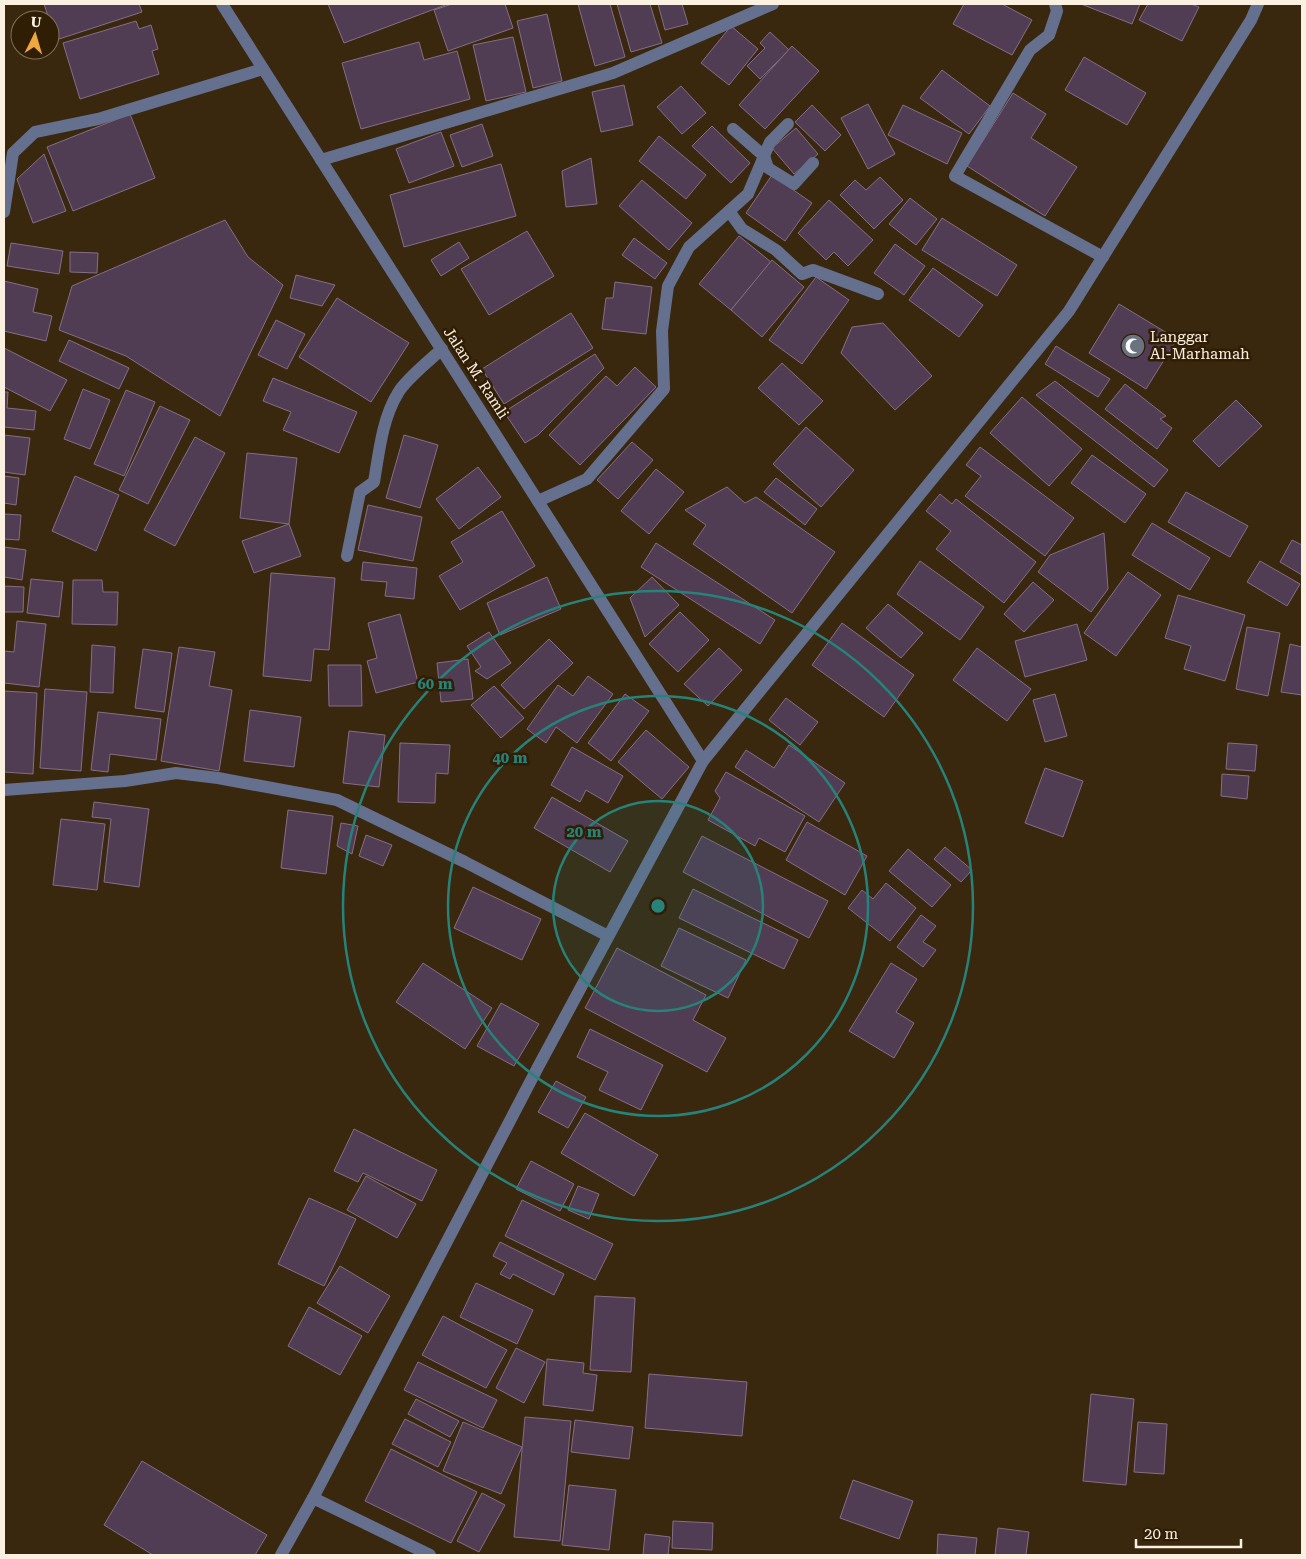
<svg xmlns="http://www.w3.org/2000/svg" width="1306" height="1559" viewBox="0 0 1306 1559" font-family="'Roboto Serif',serif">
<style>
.building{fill:#503c53;stroke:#856e87}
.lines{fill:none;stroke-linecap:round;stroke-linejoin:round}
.minor{stroke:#65708f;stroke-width:12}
.ring{fill:none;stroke:#27827a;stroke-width:2.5}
.labels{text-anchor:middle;stroke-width:5;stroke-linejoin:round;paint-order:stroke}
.poi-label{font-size:15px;fill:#fcf0e1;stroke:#2f1d04;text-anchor:start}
.street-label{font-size:15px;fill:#fcf0e1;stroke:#2f1d04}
.centre{fill:#27827a;stroke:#2f1d04;stroke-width:2.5}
.ring-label{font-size:15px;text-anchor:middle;font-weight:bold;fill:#27827a;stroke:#2f1d04;stroke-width:5;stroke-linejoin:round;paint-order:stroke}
</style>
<rect width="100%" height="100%" fill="#39270e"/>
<!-- building -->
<g class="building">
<path d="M44,4H139L142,12L56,40Z"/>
<path d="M328,4H448L344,43Z"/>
<path d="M452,4H505L513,28L448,51L434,10Z"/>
<path d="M578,4H610L625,57L595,66Z"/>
<path d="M617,4H650L662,43L631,52Z"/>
<path d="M658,4H682L688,24L665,30Z"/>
<path d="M964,4H1002L1032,20L1012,55L953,24Z"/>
<path d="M1081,4H1140L1132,24Z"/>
<path d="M1148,4H1191L1199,7L1182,41L1139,20Z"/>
<path d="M547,14L562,81L533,88L517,21Z"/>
<path d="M136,21L139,29L151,25L158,49L152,51L159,74L80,99L63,43Z"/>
<path d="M731,26L758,49L729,85L701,63Z"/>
<path d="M770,32L789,50L760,79L747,66L765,48L760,43Z"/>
<path d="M513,37L526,92L486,101L473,45Z"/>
<path d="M419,42L424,60L457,51L470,99L361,129L342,63Z"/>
<path d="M792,46L819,71L765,129L739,105Z"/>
<path d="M1084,57L1146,93L1127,125L1065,90Z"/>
<path d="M942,70L990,106L969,134L920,98Z"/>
<path d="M624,85L633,125L601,132L592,92Z"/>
<path d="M681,86L706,113L682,134L657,107Z"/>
<path d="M1013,93L1046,114L1031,138L1077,167L1045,216L967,166Z"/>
<path d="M868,104L895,154L868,169L841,118Z"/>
<path d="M812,105L841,135L825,151L795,122Z"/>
<path d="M903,105L962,133L947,164L888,135Z"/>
<path d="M130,114L155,178L73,211L47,147Z"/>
<path d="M482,124L493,156L462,167L450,135Z"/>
<path d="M712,126L750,163L731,183L692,146Z"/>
<path d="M796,128L818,154L794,174L772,148Z"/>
<path d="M441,132L454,166L409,183L396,149Z"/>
<path d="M659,136L706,175L686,199L639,161Z"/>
<path d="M44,154L66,211L33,223L17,179Z"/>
<path d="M591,158L597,204L566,207L562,171Z"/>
<path d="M501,164L516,216L404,247L390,195Z"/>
<path d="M772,175L812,203L785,241L746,213Z"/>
<path d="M880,177L903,200L874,229L840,195L855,180L866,190Z"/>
<path d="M642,180L692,223L669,250L619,206Z"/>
<path d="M910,198L937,219L916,245L889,224Z"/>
<path d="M829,200L873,240L848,266L834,252L826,260L798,233Z"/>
<path d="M942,218L1017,265L997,296L922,250Z"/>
<path d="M225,220L248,257L283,285L220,416L126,356L59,330L72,286Z"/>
<path d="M527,231L554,276L489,315L461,269Z"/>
<path d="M739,236L771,262L731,310L699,284Z"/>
<path d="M634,238L667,263L655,279L622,255Z"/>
<path d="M459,242L469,258L441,276L431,260Z"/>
<path d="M11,243L63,251L59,274L7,266Z"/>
<path d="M895,244L925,266L904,295L874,273Z"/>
<path d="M70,252L98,253L97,273L70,272Z"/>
<path d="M772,260L804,287L762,337L731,310Z"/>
<path d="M933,268L983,305L959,337L909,300Z"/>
<path d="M296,275L335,285L322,306L290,298Z"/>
<path d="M816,277L849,300L802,364L769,340Z"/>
<path d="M4,281L38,289L33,312L52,316L46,341L4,331Z"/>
<path d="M615,282L652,287L646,334L602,329L606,298H613Z"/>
<path d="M337,298L409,343L371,402L299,357Z"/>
<path d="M1119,304L1177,339L1146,389L1089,353Z"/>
<path d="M571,313L593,348L504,404L482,369Z"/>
<path d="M276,320L305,334L287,369L258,355Z"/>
<path d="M883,323L932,376L895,410L841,353L852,327Z"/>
<path d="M69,340L129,368L119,389L59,361Z"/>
<path d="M1056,346L1110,379L1098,397L1045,364Z"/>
<path d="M4,348L67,380L50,411L4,387Z"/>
<path d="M595,354L604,368L538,435L525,443L504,412Z"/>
<path d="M782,363L823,401L799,425L758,388Z"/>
<path d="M635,367L656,387L580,465L549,435L606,376L617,386Z"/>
<path d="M273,378L357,412L339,453L283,430L291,412L263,401Z"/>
<path d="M1055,381L1168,470L1154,487L1036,395Z"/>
<path d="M1125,384L1166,416L1160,419L1172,428L1157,449L1105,409Z"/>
<path d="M83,389L110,400L90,449L64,439Z"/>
<path d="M126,390L155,402L124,476L94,464Z"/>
<path d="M4,392H8L7,408L36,411L34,430L4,427Z"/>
<path d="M1022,397L1082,449L1049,486L990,433Z"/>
<path d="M1236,400L1262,426L1219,467L1193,441Z"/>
<path d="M160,406L190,420L148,504L119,490Z"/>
<path d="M806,427L854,470L821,507L773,464Z"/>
<path d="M4,435L30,438L25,475L4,472Z"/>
<path d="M404,435L438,445L420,508L386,498Z"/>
<path d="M195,437L225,453L175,546L144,530Z"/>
<path d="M632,442L653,460L618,499L597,480Z"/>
<path d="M980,447L1074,518L1045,556L965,496L981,476L966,465Z"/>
<path d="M247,453L297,458L289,524L240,518Z"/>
<path d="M1092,455L1146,494L1125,523L1071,483Z"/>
<path d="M478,467L501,497L459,529L436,499Z"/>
<path d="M656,469L684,492L649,534L621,511Z"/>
<path d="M4,476L19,478L16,505L4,503Z"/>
<path d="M75,476L119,495L96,551L52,531Z"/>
<path d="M776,478L817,509L805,525L764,492Z"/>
<path d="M727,487L745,503L756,497L835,552L792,613L693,544L706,525L685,510Z"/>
<path d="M1186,492L1248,526L1230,557L1168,522Z"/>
<path d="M940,494L952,504L956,499L1036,562L1004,603L936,549L951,531L926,511Z"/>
<path d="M368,505L422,517L413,561L358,550Z"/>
<path d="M502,511L535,566L460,610L439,576L463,562L451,542Z"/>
<path d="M4,514L21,515L19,540L4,539Z"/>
<path d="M1152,523L1210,558L1190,590L1132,555Z"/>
<path d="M289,524L301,556L254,573L242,541Z"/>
<path d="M1104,533L1108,589L1091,612L1038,572L1050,555Z"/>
<path d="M1292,540L1302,545V575L1280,562Z"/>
<path d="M656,543L775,620L760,644L641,567Z"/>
<path d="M4,547L26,550L22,580L4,577Z"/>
<path d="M920,561L984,607L960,640L897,594Z"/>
<path d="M1260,561L1300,584L1287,606L1247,582Z"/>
<path d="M363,562L417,568L414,599L385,596L387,582L361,580Z"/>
<path d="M1128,572L1161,595L1116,656L1084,633Z"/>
<path d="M271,573L335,578L329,650L314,649L311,681L263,676Z"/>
<path d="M547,577L561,609L500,635L487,603Z"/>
<path d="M652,577L679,605L645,637L630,598Z"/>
<path d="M31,579L63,582L59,617L27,613Z"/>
<path d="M73,580H102L103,592H118L117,625L72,624Z"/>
<path d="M1033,582L1054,600L1024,632L1004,614Z"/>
<path d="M4,586L24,587L23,612H4Z"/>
<path d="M1178,595L1245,615L1225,681L1184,669L1191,646L1165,638Z"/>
<path d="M888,604L923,633L901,658L866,628Z"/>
<path d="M680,612L709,640L678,672L649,644Z"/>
<path d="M400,614L418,682L376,693L367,661L377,658L368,623Z"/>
<path d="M17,621L46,624L39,687L4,683V651L14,652Z"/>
<path d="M842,623L914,675L884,717L812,665Z"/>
<path d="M1077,624L1087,660L1025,677L1015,641Z"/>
<path d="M1247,627L1280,633L1268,696L1236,689Z"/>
<path d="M489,632L511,663L487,679L475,671L481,667L467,646Z"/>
<path d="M549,639L573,663L524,709L501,685Z"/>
<path d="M1290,644L1302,647V695L1281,692Z"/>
<path d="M92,645L115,647L113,693L90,692Z"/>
<path d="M179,647L215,652L209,686L232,690L219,771L161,761Z"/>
<path d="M719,648L742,670L708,706L684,684Z"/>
<path d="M977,648L1031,689L1007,721L953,680Z"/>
<path d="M143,649L172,653L164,712L135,708Z"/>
<path d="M468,659L473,699L441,702L437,663Z"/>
<path d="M328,665H361L362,706H329Z"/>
<path d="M588,676L613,694L577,743L556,727L546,743L527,729L558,685L573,696Z"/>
<path d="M494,686L524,718L501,738L471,705Z"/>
<path d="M45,689L87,692L81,771L40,768Z"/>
<path d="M4,691L37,693L33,774L4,772Z"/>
<path d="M625,694L649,711L611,761L588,743Z"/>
<path d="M1055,694L1067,736L1045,742L1033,700Z"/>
<path d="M786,698L818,722L800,745L769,720Z"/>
<path d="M250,710L301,717L294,767L244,761Z"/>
<path d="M98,712L161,719L156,760L110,754L108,772L91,770Z"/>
<path d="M646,730L689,767L662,799L618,762Z"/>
<path d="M349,731L385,735L379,787L343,783Z"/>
<path d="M400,743L450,745L448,774L436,773L435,803L398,802Z"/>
<path d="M1228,743L1257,745L1255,771L1226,769Z"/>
<path d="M789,745L845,783L819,822L735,767L746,750L774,768Z"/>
<path d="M572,747L623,776L608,803L586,790L580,802L551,785Z"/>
<path d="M1045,768L1083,781L1063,837L1025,823Z"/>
<path d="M726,772L805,816L785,852L759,838L755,846L708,820L720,798L715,791Z"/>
<path d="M1222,774L1249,776L1247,799L1221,796Z"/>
<path d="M552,797L628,841L610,872L534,828Z"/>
<path d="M94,802L149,809L139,887L104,882L111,819L92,817Z"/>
<path d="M288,810L333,816L326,874L281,868Z"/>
<path d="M61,819L105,824L97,890L53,885Z"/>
<path d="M807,822L867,856L845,895L786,860Z"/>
<path d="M341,823L358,826L352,854L337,846Z"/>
<path d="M366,835L392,845L383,866L359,856Z"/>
<path d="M702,836L828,901L809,938L683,872Z"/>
<path d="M945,847L972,870L961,882L934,859Z"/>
<path d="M908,849L951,885L932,907L889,871Z"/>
<path d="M886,883L916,908L890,941L848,908L862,890L873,899Z"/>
<path d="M473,887L541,919L522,960L454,928Z"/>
<path d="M693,889L798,940L784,969L679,918Z"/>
<path d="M921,915L936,926L923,942L936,950L923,967L897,947Z"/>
<path d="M679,928L746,960L728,998L661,966Z"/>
<path d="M617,948L706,995L693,1020L726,1038L707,1072L585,1008Z"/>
<path d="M423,963L492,1008L465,1049L396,1002Z"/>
<path d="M891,963L917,979L896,1012L914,1023L894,1058L849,1031Z"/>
<path d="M501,1003L539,1024L514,1066L477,1046Z"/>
<path d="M590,1029L663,1065L641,1110L599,1090L608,1072L577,1057Z"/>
<path d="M556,1081L586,1097L568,1128L538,1112Z"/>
<path d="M585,1113L658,1155L634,1196L561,1153Z"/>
<path d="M354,1129L437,1170L422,1201L363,1173L358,1182L334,1171Z"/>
<path d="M531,1161L574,1184L560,1211L516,1189Z"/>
<path d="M366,1176L416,1204L397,1238L347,1210Z"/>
<path d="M578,1186L599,1194L589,1219L568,1210Z"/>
<path d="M309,1198L356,1219L324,1286L278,1264Z"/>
<path d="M522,1200L613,1244L595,1280L505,1236Z"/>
<path d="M500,1242L564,1274L554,1295L513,1274L510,1279L500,1274L507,1263L493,1256Z"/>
<path d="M340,1266L390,1296L368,1333L317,1303Z"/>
<path d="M476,1283L533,1310L517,1344L460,1317Z"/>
<path d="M595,1296L635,1298L631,1372L590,1370Z"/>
<path d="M309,1307L362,1336L340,1375L288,1346Z"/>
<path d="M443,1316L507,1350L486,1388L422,1355Z"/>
<path d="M516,1348L545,1362L524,1403L496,1388Z"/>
<path d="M547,1359L584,1363L583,1373L597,1375L593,1411L543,1405Z"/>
<path d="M418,1362L497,1400L483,1428L404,1390Z"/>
<path d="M649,1374L747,1382L742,1436L645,1428Z"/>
<path d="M1091,1394L1134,1399L1126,1485L1083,1481Z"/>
<path d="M416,1399L459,1421L450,1437L408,1414Z"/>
<path d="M525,1417L571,1421L560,1541L514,1537Z"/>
<path d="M405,1419L451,1442L438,1467L392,1444Z"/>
<path d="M575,1420L633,1427L629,1459L571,1452Z"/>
<path d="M463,1422L522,1447L501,1494L443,1471Z"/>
<path d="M1138,1422L1167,1424L1164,1474L1134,1472Z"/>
<path d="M391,1449L477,1492L451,1543L365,1501Z"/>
<path d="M142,1461L267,1535L255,1555H153L104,1525Z"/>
<path d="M853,1480L913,1501L899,1539L840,1518Z"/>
<path d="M569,1485L616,1490L609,1550L562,1545Z"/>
<path d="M482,1493L505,1505L479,1552L457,1541Z"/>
<path d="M673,1521L713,1523L712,1550L672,1548Z"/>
<path d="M998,1528L1029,1532L1026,1555H995Z"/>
<path d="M645,1534L670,1537L668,1555H643Z"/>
<path d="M938,1534L977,1538L975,1555H937Z"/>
</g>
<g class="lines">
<!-- minor -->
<g class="minor">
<path d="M222,4L703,761"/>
<path d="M1055,4L1057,11L1049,35L1030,50L955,176L1103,257"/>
<path d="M733,129L764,156L768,168L794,184L813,163"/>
<path d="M321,160L613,73L773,4"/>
<path d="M729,211L742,229L776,250L802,274L813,270L878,294"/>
<path d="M4,212L13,153L35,132L98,119L263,69"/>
<path d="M538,501L587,479L664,389L662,331L668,286L689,247L748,194L770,142L788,124"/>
<path d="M347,556L360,492L374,482C379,453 382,419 398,393C405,380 430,360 442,349"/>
<path d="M4,790L125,781L176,773L218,778L337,800L465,862L608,936"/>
<path d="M313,1498L430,1555"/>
<path d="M281,1555L313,1498L538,1067L703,761L1069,311L1251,20L1258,4"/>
</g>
</g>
<!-- distance rings -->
<circle cx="658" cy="906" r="105" fill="#27827a" fill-opacity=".12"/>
<g class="ring">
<circle cx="658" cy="906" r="105"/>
<circle cx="658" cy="906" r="210"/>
<circle cx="658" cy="906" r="315"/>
</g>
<!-- icons -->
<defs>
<g id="mosque-disc" transform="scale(1.25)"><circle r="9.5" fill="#6b7280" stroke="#2f1d04"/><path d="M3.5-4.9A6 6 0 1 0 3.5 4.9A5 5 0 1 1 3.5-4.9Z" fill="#fff"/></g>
</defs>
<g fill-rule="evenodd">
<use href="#mosque-disc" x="1133" y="346"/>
</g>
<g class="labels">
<!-- poi labels -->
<g class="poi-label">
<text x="1150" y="342">Langgar<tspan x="1150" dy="17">Al-Marhamah</tspan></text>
</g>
<!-- street labels -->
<g class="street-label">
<text transform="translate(476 373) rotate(57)" y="5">Jalan M. Ramli</text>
</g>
</g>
<circle cx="658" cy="906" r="8" class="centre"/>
<g class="ring-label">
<text x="435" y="689">60 m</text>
<text x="510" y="763">40 m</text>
<text x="584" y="837">20 m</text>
</g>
<!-- border -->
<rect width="1306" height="1559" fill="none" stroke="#fcf0e1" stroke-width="10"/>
<!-- north arrow -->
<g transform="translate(35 35) rotate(5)"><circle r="24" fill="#2f1d04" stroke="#81715c"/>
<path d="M0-4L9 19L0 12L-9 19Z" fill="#eea83c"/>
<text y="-8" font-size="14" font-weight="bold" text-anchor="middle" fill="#fcf0e1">U</text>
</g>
<!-- scale -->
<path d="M1136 1539v8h105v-8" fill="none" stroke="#fcf0e1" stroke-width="2.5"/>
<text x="1144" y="1539" font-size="15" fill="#fcf0e1" stroke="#2f1d04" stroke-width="4" paint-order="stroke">20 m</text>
</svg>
